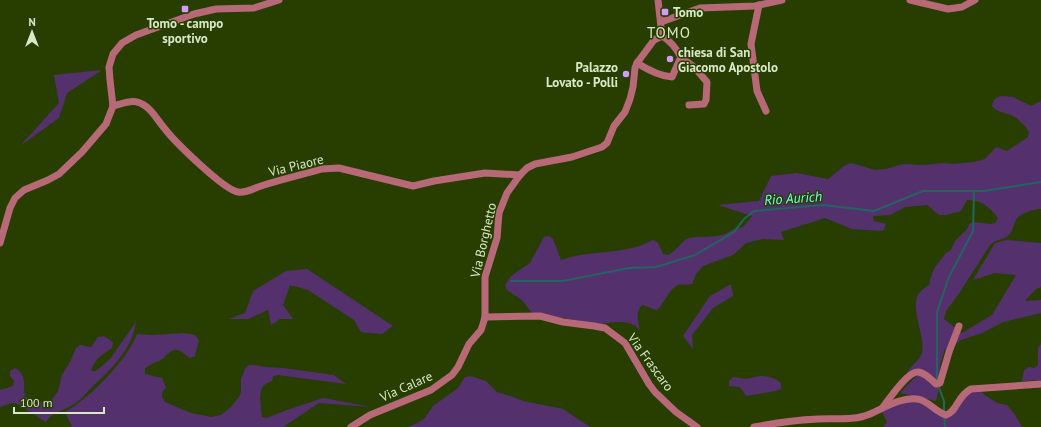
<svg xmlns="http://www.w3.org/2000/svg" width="1041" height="427" viewBox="0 0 1041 427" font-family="'PT Sans',sans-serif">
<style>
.green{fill:#54316d}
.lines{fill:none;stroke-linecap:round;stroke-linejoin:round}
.stream{stroke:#236460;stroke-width:2}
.minor{stroke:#b76977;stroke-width:7}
.poi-dot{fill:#d29cfd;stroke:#273e00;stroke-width:1.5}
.labels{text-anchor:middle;stroke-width:3;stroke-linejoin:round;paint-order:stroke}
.poi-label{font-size:13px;font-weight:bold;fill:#d8e8c8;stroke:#273e00;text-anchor:start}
.street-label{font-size:13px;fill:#d8e8c8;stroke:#273e00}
.water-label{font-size:14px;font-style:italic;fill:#79fbf2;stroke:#273e00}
.quarter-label{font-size:15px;letter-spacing:1px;fill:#d8e8c8;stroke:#273e00}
</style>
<rect width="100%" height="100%" fill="#273e00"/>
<!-- green -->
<g class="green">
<path d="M102,70L67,93L59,118L20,146L59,103L54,75Z"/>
<path d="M1002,96L1013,97L1031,106L1041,101V209C1033,209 1020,213 1016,220C1013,225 1013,231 1009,235C1004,240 996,239 990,245L960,292L946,311L944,319L962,333L992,315L1016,275L995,273L973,280L995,243L1007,240L1041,243V287L1036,289L1025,301L1041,300V313L1003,322L982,333L961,340L946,352L945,348L940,365V383L936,401L900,393L918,374L907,373C911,365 920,360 922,353C926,336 908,306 920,292C922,289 927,287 930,284V279L935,267L946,253L951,250L955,241L967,229L969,224L974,222L990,224L995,223L998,218C991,208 981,199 967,200L961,211L946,215H940L935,212L928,205L905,207L890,215L873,216L874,221L886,224L884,229L882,231L852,229L825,218L781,232L784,240L763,239L746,243L733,255L703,266L696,274L692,284C687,286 680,283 676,286C668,291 664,304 657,310C651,309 648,306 642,305C635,312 638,321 640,330L634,325L625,322H614L600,324L532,313L522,300L507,290L505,285L511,276L530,263L544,237L549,236L553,239L561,260C591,249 625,256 653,240L658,243L663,254L668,255C676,251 682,241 687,239C696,235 713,238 722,235C730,233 734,226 742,228L752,216L718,205L759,201L771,176L796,173L828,179L844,166L851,163L875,170L886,169L903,164L926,165L942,163L953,164L974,162L985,159L996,147L1007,151L1028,137L1029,132C1025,126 1019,119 1013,116C1005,112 998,113 992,106C993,100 996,97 1002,96Z"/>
<path d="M307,269L393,326L382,334L361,332L354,320L308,290L290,285L283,305L293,319H280L271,325L268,310L248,319H229L245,313L253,291L286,271Z"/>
<path d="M731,284L733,296L713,308L692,335L693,349L683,336L710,296Z"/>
<path d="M136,322C132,350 111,369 92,387C86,393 81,400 74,404C66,410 51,412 46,422L16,403H11L0,407V390L13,386L14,381L10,376V371L15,368C32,377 17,393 30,400C35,402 41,401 46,403L51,401L58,391L62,375L71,360L76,348L80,345L91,347L98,337L104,336L113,342L112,348C102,355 95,358 91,371H96L110,359Z"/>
<path d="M184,333L195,335L199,341L196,351L195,356L190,358C186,356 183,351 177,350C169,349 166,358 159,361C153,363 150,365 145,368V374L162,378L166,388L162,392V397L165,402L191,413L211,417L221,415L231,407L239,397L241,392V379L245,369L249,365H254L265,367L283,368L334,375L346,384L278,375L273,376L272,381C269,382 265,384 263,386C258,393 261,409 262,417L267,418L287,410L323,398L371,407L319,403L283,427H72L65,412C89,399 128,359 137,334L152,335Z"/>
<path d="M1041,344V380L1022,381L1024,370L1029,367L1034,368L1038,365V348Z"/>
<path d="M470,376L486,381L497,392L513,397L523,401L563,409L590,427H409L424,419L433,406L458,388L465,377Z"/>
<path d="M760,376C767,376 775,378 781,383V389L776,391L746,396L740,387L729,386V381L733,377L746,379Z"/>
<path d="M979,389L982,393L997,403L1007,405L1015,415L1022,427H883L887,422L880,407L915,400L942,416L962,397Z"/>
</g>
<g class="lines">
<!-- stream -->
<g class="stream">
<path d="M511,281H563L629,268L656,267L695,255L734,232L744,219L754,211L823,205L874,211L923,191H984L1041,182"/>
<path d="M937,381V312L949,277L973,231L974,191"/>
<path d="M938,385L944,401V412"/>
<path d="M944,416L945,427"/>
</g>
<!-- minor -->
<g class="minor">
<path d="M658,0L662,36"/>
<path d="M910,0L948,9L962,7L975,0"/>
<path d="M759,5L751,44L757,91L766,111"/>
<path d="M661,22L700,8L755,6L782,0"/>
<path d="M681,57L694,67L707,82L706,100L704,104L689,105"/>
<path d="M637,63C648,70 659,76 672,77L681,57C676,48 671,41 662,36"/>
<path d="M113,106C121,104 130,100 137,102C150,105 157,120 165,129C175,142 224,190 238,192C245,193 251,190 258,187C279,180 301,175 322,169L339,168L347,170L413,186L434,181L485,173L520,175"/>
<path d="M0,243L10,208L15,198L24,190L48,180L59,174L82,152L106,124L113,106L110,80L109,67L113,54L122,43L136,35L194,14L216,9L254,8L279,0"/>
<path d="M485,317L540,316L563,322L594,326L605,328L625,343L649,384L655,392L676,412L697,427"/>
<path d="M883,407C889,399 908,371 918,372C925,373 931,379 936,384L940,383L949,352L959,326"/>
<path d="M351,427L370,415L431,390L452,375L458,367L469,344L481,330L483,324L485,317V277L497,238L499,213L507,193L520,175L527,168L535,164L572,157L602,147L607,143L614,126L625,112L630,99L633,87L635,68L637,63L654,40L662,36"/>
<path d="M754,427C775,423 797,420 818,419C835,418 854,421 870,414C884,408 900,397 917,399C928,400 935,412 946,415C957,412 957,396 971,389L1041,384"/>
</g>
</g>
<!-- markers -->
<g class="poi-dot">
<rect x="181" y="5" width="8" height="8" rx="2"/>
<rect x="661" y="8" width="8" height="8" rx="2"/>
<circle cx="670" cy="59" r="4"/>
<circle cx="626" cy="74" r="4"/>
</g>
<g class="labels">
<!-- poi labels -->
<g class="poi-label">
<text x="673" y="17">Tomo</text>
<text x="185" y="28" text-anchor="middle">Tomo - campo<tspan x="185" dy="15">sportivo</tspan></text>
<text x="678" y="57">chiesa di San<tspan x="678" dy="15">Giacomo Apostolo</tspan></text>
<text x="618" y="72" text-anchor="end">Palazzo<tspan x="618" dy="15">Lovato - Polli</tspan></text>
</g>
<!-- street labels -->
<g class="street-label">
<text transform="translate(296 165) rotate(-14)" y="5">Via Piaore</text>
<text transform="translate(483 240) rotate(-77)" y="5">Via Borghetto</text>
<text transform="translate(651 362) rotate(54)" y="5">Via Frascaro</text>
<text transform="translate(406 386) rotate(-24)" y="5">Via Calare</text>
</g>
<!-- water labels -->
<g class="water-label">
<text transform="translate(793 198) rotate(-4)" y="5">Rio Aurich</text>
</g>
<!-- quarter labels -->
<g class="quarter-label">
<text x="669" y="38">TOMO</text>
</g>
</g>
<!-- north arrow -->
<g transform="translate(32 32)" stroke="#273e00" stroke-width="3" paint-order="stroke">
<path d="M0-3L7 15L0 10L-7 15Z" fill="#d8e8c8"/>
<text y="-6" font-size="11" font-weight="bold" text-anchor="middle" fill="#d8e8c8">N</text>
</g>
<!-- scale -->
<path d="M14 407v6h90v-6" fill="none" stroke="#d8e8c8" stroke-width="2"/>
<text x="20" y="407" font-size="12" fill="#d8e8c8" stroke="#273e00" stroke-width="3" paint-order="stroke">100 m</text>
</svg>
